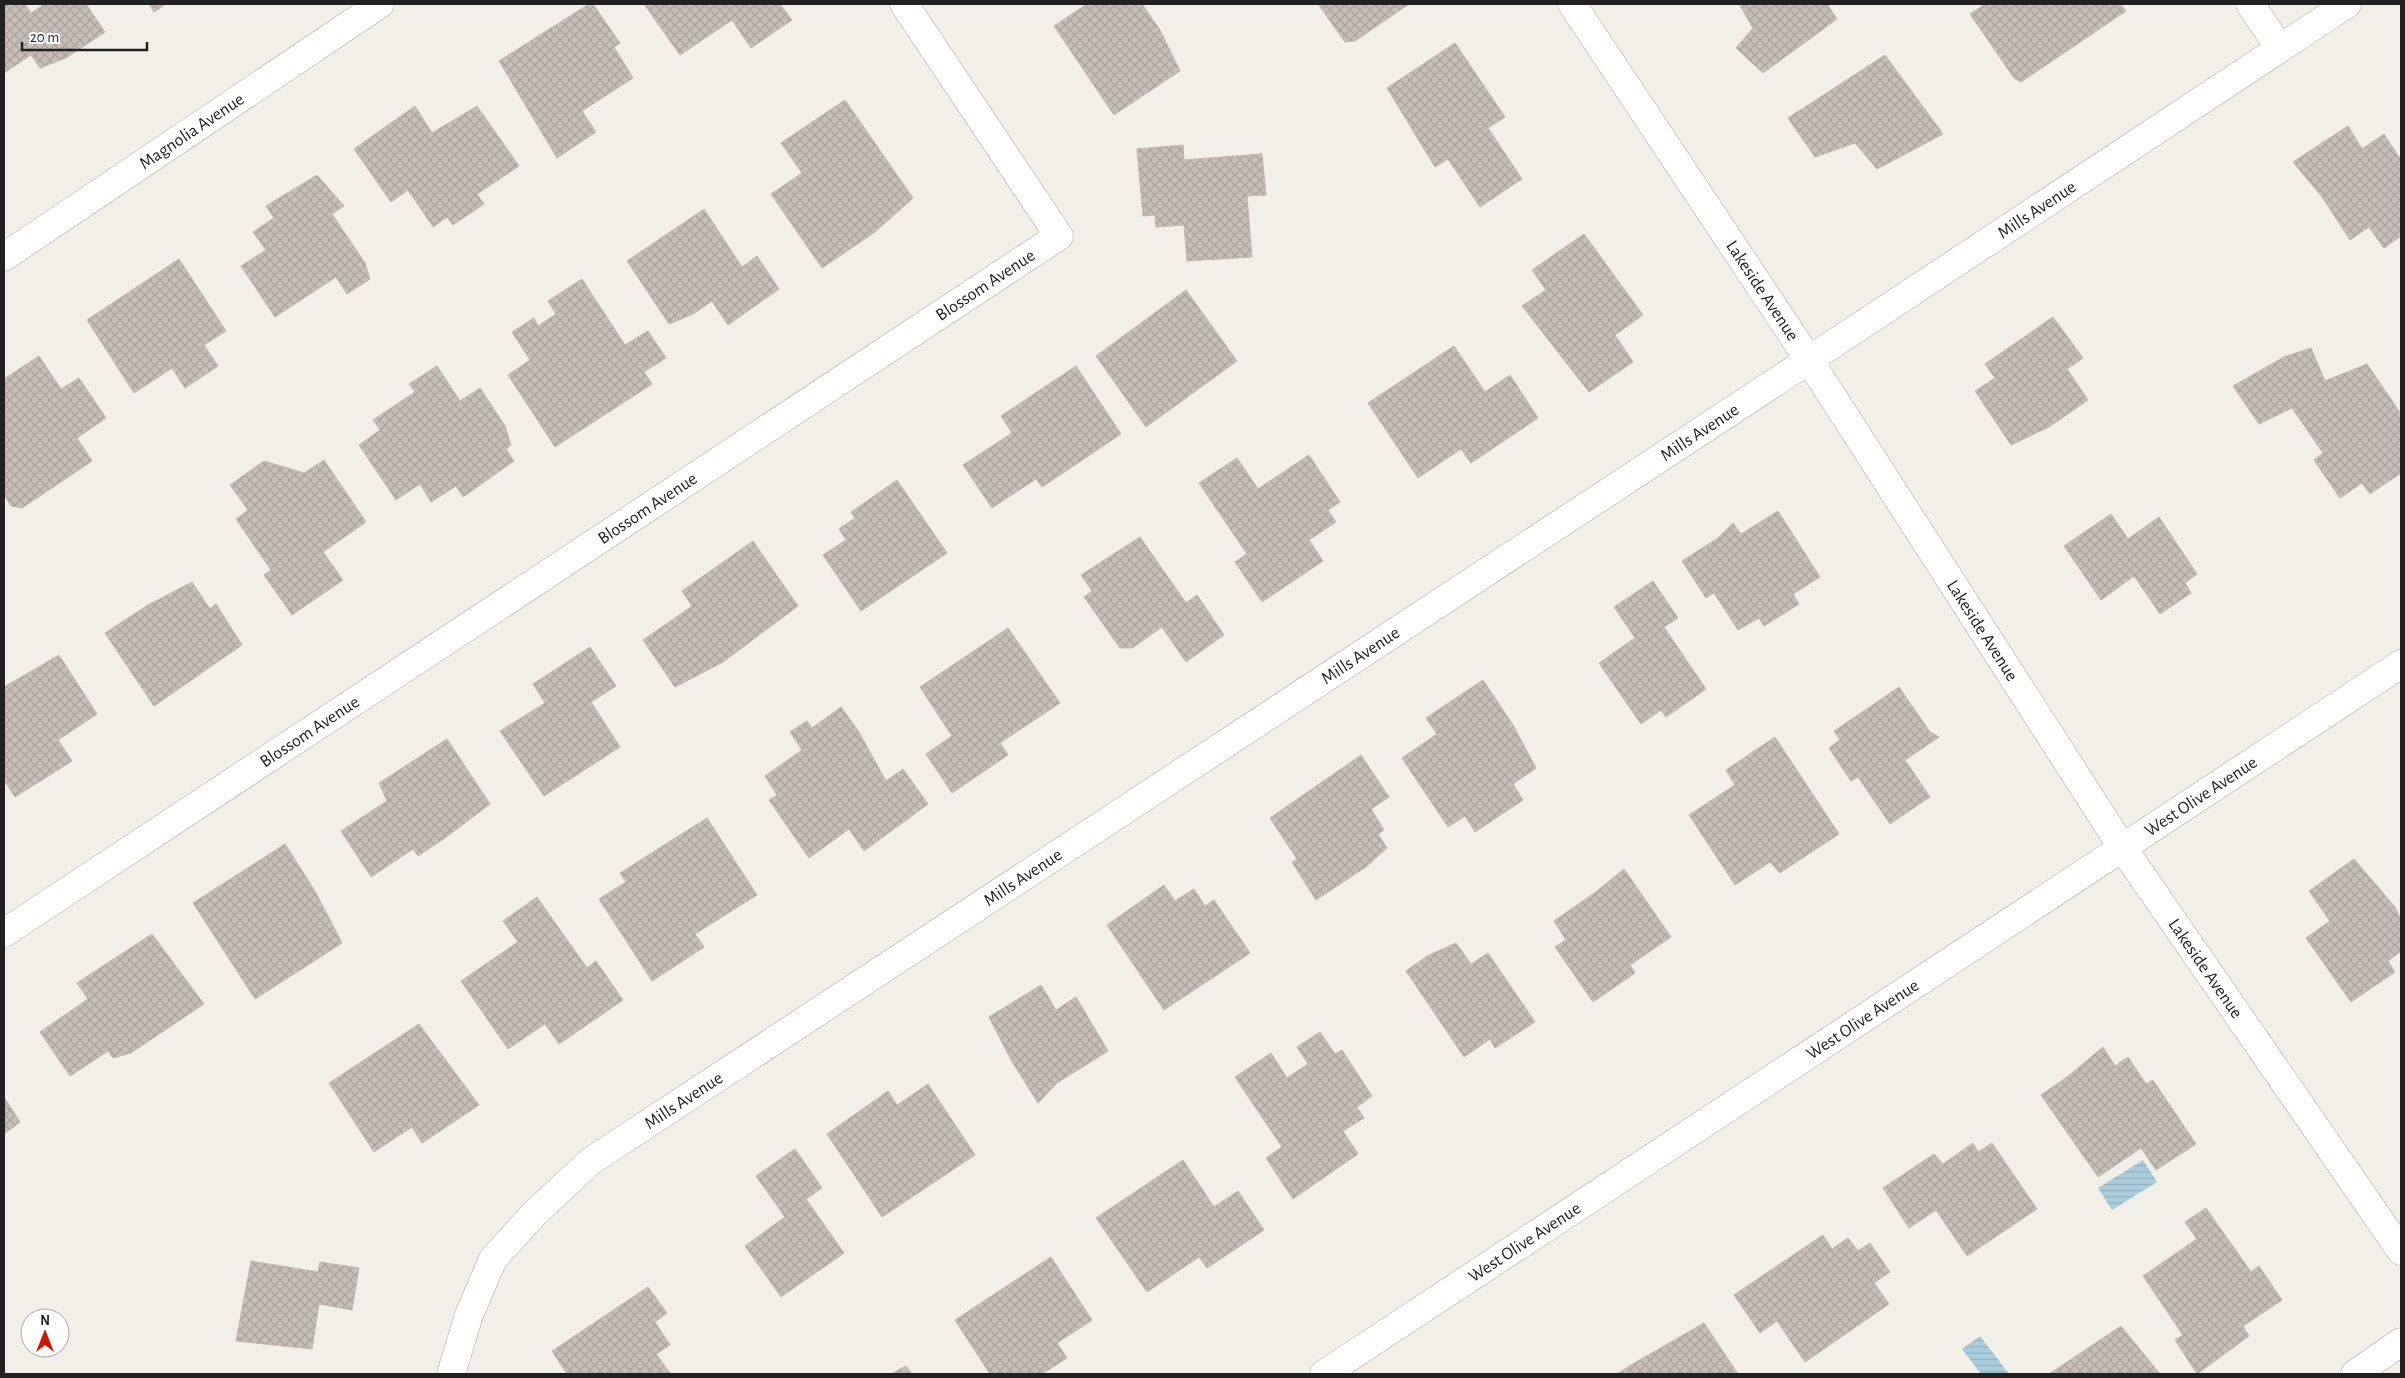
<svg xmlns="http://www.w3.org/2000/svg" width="2405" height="1378" viewBox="0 0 2405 1378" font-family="'Alegreya Sans',sans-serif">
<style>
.water{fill:url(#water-rules)}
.building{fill:url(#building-cross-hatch);stroke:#c3b7aa}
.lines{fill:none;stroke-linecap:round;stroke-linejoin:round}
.minor-casing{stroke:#a8a8a8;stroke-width:29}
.minor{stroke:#fff;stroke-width:28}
.labels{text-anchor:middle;stroke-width:4;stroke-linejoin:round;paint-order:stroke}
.street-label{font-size:18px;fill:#212121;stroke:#fff}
</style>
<defs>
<pattern id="water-rules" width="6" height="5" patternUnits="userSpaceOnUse" patternTransform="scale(1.25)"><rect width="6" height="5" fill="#aacddd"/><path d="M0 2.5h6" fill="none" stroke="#92b0bd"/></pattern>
<pattern id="building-cross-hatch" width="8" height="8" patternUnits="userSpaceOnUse" patternTransform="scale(1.25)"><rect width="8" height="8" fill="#c6beb7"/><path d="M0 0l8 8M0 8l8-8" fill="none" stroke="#aaa39d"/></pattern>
</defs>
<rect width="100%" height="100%" fill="#f1efe8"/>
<!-- water -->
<g class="water">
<path d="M2143,1160L2157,1182L2112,1210L2098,1188Z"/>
<path d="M1980,1336L2009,1374H1981L1962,1349Z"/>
</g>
<!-- building -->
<g class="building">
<path d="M4,4H25L31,13L45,4H86L105,32L66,58L40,68L31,55L4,73Z"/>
<path d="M149,4H166L154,12Z"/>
<path d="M589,4H593L620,43L614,47L633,78L582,111L596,132L557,158L499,61Z"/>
<path d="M644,4H780L792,20L751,48L732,20L680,55Z"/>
<path d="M1087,4H1142L1160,30L1180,71L1114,115L1054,26Z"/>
<path d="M1318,4H1409L1355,41L1345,42Z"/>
<path d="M1739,4H1827L1837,19L1763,73L1736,48L1753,28Z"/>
<path d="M1985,4H2120L2126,11L2021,82L2014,78L1970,14Z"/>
<path d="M1455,43L1505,117L1488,128L1522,179L1480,207L1448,159L1435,167L1387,88Z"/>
<path d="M1885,55L1943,134L1877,169L1855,143L1815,157L1788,118Z"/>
<path d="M845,100L913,198L875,232L822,268L771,194L802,173L781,143Z"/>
<path d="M415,106L432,133L477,106L519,166L477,194L484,204L453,225L447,217L433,227L408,190L391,202L354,149Z"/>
<path d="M2348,126L2362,149L2384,134L2401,160V236L2384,248L2369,227L2350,240L2322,197L2293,162Z"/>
<path d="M1183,145L1184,160L1262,154L1266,195L1247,196L1252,257L1187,261L1184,225L1156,227L1155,215L1143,216L1137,149Z"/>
<path d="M317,175L344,206L332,214L365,263L370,279L347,294L336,277L275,317L241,266L266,250L253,232L274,218L266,206Z"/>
<path d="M704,209L742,267L757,256L779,289L728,325L712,301L693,314L669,324L627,261Z"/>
<path d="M1584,234L1643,315L1615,335L1633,362L1589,392L1522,306L1546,290L1532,270Z"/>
<path d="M179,259L226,331L204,345L218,366L185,388L172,368L134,393L87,320Z"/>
<path d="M582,279L625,345L648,331L666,358L644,372L652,384L555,447L508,375L530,360L512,332L534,318L538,326L556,314L548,301Z"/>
<path d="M1186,290L1237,361L1146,427L1096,356Z"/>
<path d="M2053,317L2083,358L2067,369L2088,400L2049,427L2011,445L1975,391L1995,378L1985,364Z"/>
<path d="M1454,346L1485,392L1510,375L1538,418L1471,463L1461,449L1418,478L1368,403Z"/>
<path d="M2311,348L2325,381L2367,364L2401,414V473L2370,494L2362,483L2340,498L2314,460L2323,453L2292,408L2259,424L2233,386L2284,357Z"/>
<path d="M39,356L61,389L79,378L106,418L77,438L92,461L22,508L11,506L4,495V417L6,416L4,412V379Z"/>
<path d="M437,366L460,401L480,388L505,426L511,445L506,449L514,461L463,497L456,486L431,502L420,484L396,500L359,445L380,430L373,420L415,392L409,384Z"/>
<path d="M1076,366L1121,434L1042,487L1036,479L992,508L963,465L1012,433L1001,416Z"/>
<path d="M1309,455L1340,502L1328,510L1336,522L1309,540L1323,561L1262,602L1235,562L1247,554L1199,483L1237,458L1258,489Z"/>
<path d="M324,460L366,522L323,552L343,580L292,615L264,575L271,570L236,519L248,510L230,485L264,461L304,473Z"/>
<path d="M897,480L947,553L861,611L823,555L846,540L839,529L855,518L851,512Z"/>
<path d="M1778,511L1820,577L1793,594L1799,604L1764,626L1759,618L1738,630L1714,593L1706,598L1682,561L1718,538L1733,523L1741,534Z"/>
<path d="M2111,514L2128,539L2159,517L2197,574L2185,583L2191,593L2160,614L2134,576L2101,600L2064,546Z"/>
<path d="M1140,537L1186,603L1197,595L1224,635L1186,662L1162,627L1132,648H1120L1084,597L1092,591L1081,575Z"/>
<path d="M753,541L798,606L723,662L675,687L643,640L692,606L682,591Z"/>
<path d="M1653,581L1678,618L1664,627L1706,689L1666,717L1661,710L1641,724L1599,663L1635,638L1614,607Z"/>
<path d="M192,582L210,609L216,604L242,645L154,706L105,633L148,605Z"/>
<path d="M1008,628L1060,703L1000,743L1008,755L952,793L926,754L952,736L920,687Z"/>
<path d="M590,647L616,686L591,702L620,747L544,796L500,731L545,703L533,684Z"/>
<path d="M59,655L97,714L58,740L72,761L15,797L4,780V687Z"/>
<path d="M1483,680L1513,725L1536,768L1513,784L1523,800L1475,832L1465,816L1448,827L1402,758L1437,734L1426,718Z"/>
<path d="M1899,687L1930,732L1939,737L1905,760L1930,797L1890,824L1858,777L1851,781L1829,748L1840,740L1834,731Z"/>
<path d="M841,707L859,732L886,781L903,769L928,804L864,851L849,829L809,858L769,800L777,795L765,776L802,750L790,732L807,721L812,728Z"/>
<path d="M1775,737L1839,834L1780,873L1770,862L1735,885L1689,815L1735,785L1726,770Z"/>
<path d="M447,739L490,804L445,838L418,856L413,849L371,877L341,831L387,801L379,783Z"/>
<path d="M1361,755L1389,797L1371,809L1384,830L1378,834L1387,848L1366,867L1316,900L1292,862L1297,859L1270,818Z"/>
<path d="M707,818L757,895L695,934L704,947L652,981L599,899L626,882L620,873Z"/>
<path d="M285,844L315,891L342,943L255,999L193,903Z"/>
<path d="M2354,859L2395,907L2401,920V951L2388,961L2395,972L2351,1002L2306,938L2330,921L2309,891Z"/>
<path d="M1624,869L1671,937L1630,965L1635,973L1593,1002L1555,947L1566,940L1554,921L1597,891Z"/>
<path d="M1164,885L1175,901L1194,889L1205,906L1214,900L1250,953L1164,1010L1107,925Z"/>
<path d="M537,897L587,968L596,961L623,1000L559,1044L545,1024L508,1049L461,981L518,942L503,921Z"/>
<path d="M152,934L204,1004L131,1053L113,1058L108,1051L70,1076L40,1032L88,999L77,983Z"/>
<path d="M1456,943L1471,964L1488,953L1535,1022L1495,1048L1490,1039L1464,1057L1406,971L1427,956Z"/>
<path d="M1041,985L1056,1010L1076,997L1108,1051L1057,1083L1038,1103L1011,1060L989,1017Z"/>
<path d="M419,1024L479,1105L422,1143L412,1127L374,1152L329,1083Z"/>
<path d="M1320,1032L1335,1054L1342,1050L1372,1096L1357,1107L1364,1118L1343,1131L1358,1154L1293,1199L1266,1158L1282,1147L1235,1077L1271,1053L1287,1078L1308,1064L1297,1047Z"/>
<path d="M2103,1047L2115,1066L2128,1057L2146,1084L2153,1080L2196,1144L2156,1170L2141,1148L2098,1177L2041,1095L2067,1077Z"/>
<path d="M928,1084L975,1155L882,1217L827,1134L888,1091L897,1105Z"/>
<path d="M4,1097L20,1122L4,1134Z"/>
<path d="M1973,1143L1978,1152L1992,1143L2037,1209L1967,1256L1936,1210L1909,1228L1883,1188L1934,1154L1943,1164Z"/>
<path d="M795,1149L822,1188L806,1199L844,1253L781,1297L745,1246L785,1217L756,1176Z"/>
<path d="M1183,1160L1214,1207L1238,1191L1264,1230L1207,1268L1199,1257L1147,1292L1096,1218Z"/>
<path d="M2206,1208L2251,1272L2259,1266L2282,1300L2243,1326L2249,1336L2197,1374L2175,1340L2183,1335L2143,1276L2197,1239L2185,1222Z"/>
<path d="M1823,1235L1832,1249L1848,1238L1858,1251L1870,1243L1890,1272L1874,1283L1889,1304L1805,1362L1777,1321L1760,1333L1734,1295Z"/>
<path d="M1051,1257L1092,1320L1057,1343L1067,1358L1042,1374H990L955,1320Z"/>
<path d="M251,1261L318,1272L320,1262L359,1268L352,1310L319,1304L312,1349L236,1341Z"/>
<path d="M648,1287L667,1313L655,1322L670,1345L656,1354L670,1373L567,1374L552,1351Z"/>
<path d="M1704,1323L1738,1374H1617L1631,1365Z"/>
<path d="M2121,1326L2160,1374H2049Z"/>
<path d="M906,1366L912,1374H891Z"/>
</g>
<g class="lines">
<!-- minor casing -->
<g class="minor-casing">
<g id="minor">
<path id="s1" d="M1572,4L1809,360L2122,847L2401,1251"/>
<path d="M2250,4L2280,48"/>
<path id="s2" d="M4,257L380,4"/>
<path id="s3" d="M4,933L1059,236L904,4"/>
<path id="s4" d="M451,1374L469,1315L493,1259L534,1214L591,1161L1809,360L2347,4"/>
<path id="s5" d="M1324,1374L2401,664"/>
<path d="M2355,1374L2401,1342"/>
</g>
</g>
<!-- minor -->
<use href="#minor" class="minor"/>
</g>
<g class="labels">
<!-- street labels -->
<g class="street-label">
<text dy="6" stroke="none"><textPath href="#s2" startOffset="226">Magnolia Avenue</textPath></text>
<text dy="6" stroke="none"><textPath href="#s4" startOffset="1992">Mills Avenue</textPath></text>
<text dy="6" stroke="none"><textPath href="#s3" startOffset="1176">Blossom Avenue</textPath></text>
<text dy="6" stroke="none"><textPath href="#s1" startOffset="344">Lakeside Avenue</textPath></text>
<text dy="6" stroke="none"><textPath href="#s4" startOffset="1588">Mills Avenue</textPath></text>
<text dy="6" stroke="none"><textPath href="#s3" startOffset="771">Blossom Avenue</textPath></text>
<text dy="6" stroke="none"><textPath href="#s1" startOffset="749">Lakeside Avenue</textPath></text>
<text dy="6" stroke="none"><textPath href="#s4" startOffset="1182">Mills Avenue</textPath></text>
<text dy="6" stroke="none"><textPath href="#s3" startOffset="366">Blossom Avenue</textPath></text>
<text dy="6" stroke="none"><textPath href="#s5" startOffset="1050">West Olive Avenue</textPath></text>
<text dy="6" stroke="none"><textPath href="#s4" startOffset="778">Mills Avenue</textPath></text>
<text dy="6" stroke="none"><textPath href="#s1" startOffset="1154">Lakeside Avenue</textPath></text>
<text dy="6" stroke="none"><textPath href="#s5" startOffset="645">West Olive Avenue</textPath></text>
<text dy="6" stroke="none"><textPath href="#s4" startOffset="372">Mills Avenue</textPath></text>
<text dy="6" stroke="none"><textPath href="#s5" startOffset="240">West Olive Avenue</textPath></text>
</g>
</g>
<!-- border -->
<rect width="2405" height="1378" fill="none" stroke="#212121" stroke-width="10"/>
<!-- north arrow -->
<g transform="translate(45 1333)"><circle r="24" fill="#ffffff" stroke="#a6a6a6"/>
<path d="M0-4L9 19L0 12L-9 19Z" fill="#ce1604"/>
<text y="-8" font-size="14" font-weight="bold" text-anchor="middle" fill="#212121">N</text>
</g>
<!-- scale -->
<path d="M22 42v8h125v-8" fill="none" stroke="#212121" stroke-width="2.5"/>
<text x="30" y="42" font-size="15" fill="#212121" stroke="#ffffff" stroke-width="4" paint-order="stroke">20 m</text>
</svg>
